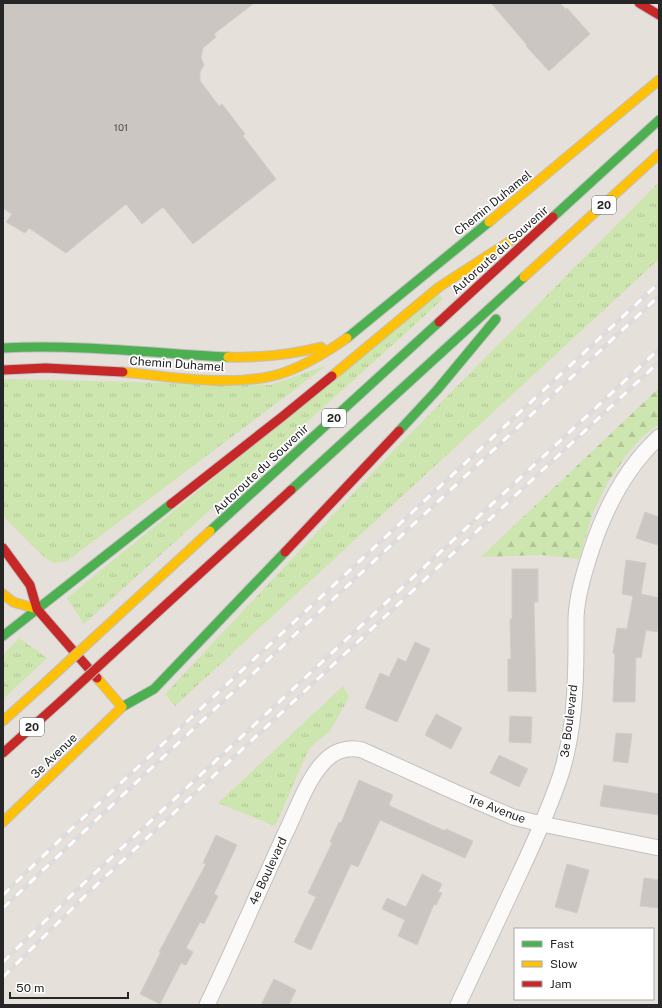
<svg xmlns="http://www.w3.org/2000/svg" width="662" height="1008" viewBox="0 0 662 1008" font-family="'Public Sans',sans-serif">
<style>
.grass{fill:url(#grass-tufts)}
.forest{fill:url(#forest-firs)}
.building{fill:#cbc6c2;stroke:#d1ccc7}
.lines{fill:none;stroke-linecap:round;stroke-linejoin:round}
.street-casing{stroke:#c2c1c2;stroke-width:17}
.fast-casing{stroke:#c2c1c2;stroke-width:11}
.slow-casing{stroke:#c2c1c2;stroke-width:11}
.jam-casing{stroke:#c2c1c2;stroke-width:11}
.street{stroke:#fbfaf9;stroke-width:15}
.fast{stroke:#4caf50;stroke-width:9}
.slow{stroke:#ffc107;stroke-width:9}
.jam{stroke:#c62828;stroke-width:9}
.rail-casing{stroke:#dcdcdd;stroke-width:4.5}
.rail{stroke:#fff;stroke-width:3;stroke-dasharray:9;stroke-linecap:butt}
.slow-bridge-casing{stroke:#bebcba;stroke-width:11;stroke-linecap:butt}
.jam-bridge-casing{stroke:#bebcba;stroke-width:11;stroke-linecap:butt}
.slow-bridge{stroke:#ffc107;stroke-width:9}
.jam-bridge{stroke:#c62828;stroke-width:9}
.labels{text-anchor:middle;stroke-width:3.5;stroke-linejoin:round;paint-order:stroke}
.number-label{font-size:10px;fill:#51504f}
.shield{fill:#fff;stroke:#676767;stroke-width:1}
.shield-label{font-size:11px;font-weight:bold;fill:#262626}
.street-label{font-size:12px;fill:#262626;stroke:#fff}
</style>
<defs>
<pattern id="grass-tufts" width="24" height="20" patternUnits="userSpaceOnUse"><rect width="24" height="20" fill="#cde5af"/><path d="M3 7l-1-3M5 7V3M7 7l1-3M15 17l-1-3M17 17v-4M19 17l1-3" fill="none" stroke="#b0c496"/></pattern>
<pattern id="forest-firs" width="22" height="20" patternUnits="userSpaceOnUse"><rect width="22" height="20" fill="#cde5af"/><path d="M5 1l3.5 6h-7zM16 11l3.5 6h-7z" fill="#b0c496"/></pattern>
</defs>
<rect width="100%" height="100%" fill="#e6e0da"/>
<!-- grass -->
<g class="grass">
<path d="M659,182V259L175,706L165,694L394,450Z"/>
<path d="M439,294L443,299L84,624L67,598Z"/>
<path d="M327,365L67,561L54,563L45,558L3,516V380L8,379L271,385Z"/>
<path d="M19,638L47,658L3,699V655Z"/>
<path d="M343,686L349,697L330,731L313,745L307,753L275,826L218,803Z"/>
</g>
<!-- forest -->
<path class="forest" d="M659,388V424L642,437L625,457L608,482L593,512L579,559L542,555L481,557Z"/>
<!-- building -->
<g class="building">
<path d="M3,3H254L214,34L216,37L203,48L201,58L204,65L200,72V81L219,106L222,104L245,134L243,136L276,179L193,244L163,207L142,224L126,204L66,253L29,228L25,233L6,222L12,214L3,208Z"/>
<path d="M491,3H560L566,10L567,8L590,34L549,71L526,46L527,45Z"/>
<path d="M645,512L659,517V538L657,545L636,538Z"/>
<path d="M626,560L646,563L641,594L659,598V618L657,632L646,630L641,658L636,657L635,702H613L615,654L613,653L617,628L627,629L633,596L622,594Z"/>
<path d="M512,569H538V602H534L536,692L508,691V659H511L510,619H512Z"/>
<path d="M415,642L430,649L397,722L365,708L380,673L389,677L398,658L406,662Z"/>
<path d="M436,714L462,728L451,749L425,735Z"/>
<path d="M510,716L532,717L531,743L509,742Z"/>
<path d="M616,733L632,734L628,763L613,761Z"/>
<path d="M499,755L528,769L519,787L490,773Z"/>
<path d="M359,780L393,795L389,804L390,805V806L445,831L446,829L473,841L465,858L380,820L358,867L351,864L311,950L294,942L316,897L308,893L332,843L330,842L339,822L341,823Z"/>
<path d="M604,785L659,794V815L600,806Z"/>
<path d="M216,835L237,845L214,894L218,896L204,924L200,922L186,948L193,952L186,965L181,963L160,1004L140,994L161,952H159L206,864L203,863Z"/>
<path d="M567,864L589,870L577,913L555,907Z"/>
<path d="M422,874L442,884L438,892L442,893L436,905L434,904L417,945L398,936L405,920L382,909L387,898L406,907Z"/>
<path d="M644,878L659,880V908L640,906Z"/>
<path d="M274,979L296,990L289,1005H261Z"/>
</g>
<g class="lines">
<!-- street casing -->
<g class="street-casing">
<g id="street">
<path d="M207,1005C234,948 259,891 285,834C296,812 306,782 322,764C332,752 346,746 362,750L457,793L513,817L542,824L659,848"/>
<path d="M458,1005C478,963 497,921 517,879C533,845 549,810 561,774C574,733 576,686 576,643C576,636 576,628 576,621C576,602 581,583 587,564C601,516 622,471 659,437"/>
</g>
</g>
<!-- fast casing -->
<g class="fast-casing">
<g id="fast">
<path d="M553,217L659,120"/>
<path d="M347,338L489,222"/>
<path d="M3,348C78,344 153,353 228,357"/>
<path d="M399,431L437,390L496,319"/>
<path d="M291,490L524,277"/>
<path d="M210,531L439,322"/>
<path d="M3,636L171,504"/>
<path d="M122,707L154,689L285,552"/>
</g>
</g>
<!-- slow casing -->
<g class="slow-casing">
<g id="slow">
<path d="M489,222L659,80"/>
<path d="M524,277L659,154"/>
<path d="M228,357C260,358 290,355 321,347"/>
<path d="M123,372C171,377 237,388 283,373C306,365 327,352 347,338"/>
<path d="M332,376L439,287L515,238"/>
<path d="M3,594L13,602L37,609"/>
<path d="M97,635L210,531"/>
<path d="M3,721L45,683"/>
<path d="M3,822L122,707L97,678"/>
</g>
</g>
<!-- jam casing -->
<g class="jam-casing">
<g id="jam">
<path d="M639,3L659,15"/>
<path d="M439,322L553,217"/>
<path d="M3,370L46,368L123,372"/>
<path d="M171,504L283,416L332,376"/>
<path d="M3,548L30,585L37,609L97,678"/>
<path d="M285,552L399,431"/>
<path d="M113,653L291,490"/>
<path d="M3,753L61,701"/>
</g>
</g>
<!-- street -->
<use href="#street" class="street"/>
<!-- fast -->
<use href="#fast" class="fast"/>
<!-- slow -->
<use href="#slow" class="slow"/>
<!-- jam -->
<use href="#jam" class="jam"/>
<!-- rail casing -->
<g class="rail-casing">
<g id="rail">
<path d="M3,895L68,832L659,283"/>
<path d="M3,908L145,774L659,296"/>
<path d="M3,962L83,884L659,349"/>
<path d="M3,977L89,892L265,728L659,362"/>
</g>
</g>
<!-- rail -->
<use href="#rail" class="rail"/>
<!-- slow-bridge casing -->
<g class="slow-bridge-casing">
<path id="slow-bridge" d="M45,683L97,635"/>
</g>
<!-- jam-bridge casing -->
<g class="jam-bridge-casing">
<path id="jam-bridge" d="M61,701L113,653"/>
</g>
<!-- slow-bridge -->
<use href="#slow-bridge" class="slow-bridge"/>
<!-- jam-bridge -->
<use href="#jam-bridge" class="jam-bridge"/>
</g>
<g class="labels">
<!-- number labels -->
<g class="number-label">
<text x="121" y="131">101</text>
</g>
<!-- shield labels -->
<g class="shield">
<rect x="592" y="196" width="24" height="18" rx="3"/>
<rect x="322" y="409" width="24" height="18" rx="3"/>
<rect x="20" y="718" width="24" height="18" rx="3"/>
</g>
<g class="shield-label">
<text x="604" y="209">20</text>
<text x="334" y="422">20</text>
<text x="32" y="731">20</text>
</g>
<!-- street labels -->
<g class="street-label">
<text transform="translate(493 203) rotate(-39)" y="4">Chemin Duhamel</text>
<text transform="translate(500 250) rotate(-42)" y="4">Autoroute du Souvenir</text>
<text transform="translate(177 364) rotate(4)" y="4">Chemin Duhamel</text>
<text transform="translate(261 469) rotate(-43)" y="4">Autoroute du Souvenir</text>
<text transform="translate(569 721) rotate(-83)" y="4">3e Boulevard</text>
<text transform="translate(54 756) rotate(-44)" y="4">3e Avenue</text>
<text transform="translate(497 809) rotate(21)" y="4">1re Avenue</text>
<text transform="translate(268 871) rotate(-65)" y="4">4e Boulevard</text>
</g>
</g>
<!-- border -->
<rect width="662" height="1008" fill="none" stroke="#262626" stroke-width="8"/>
<!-- legend -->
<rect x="514" y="928" width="140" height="72" fill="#ffffff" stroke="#a8a8a8"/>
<rect x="522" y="941" width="20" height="6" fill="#4caf50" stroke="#a8a8a8"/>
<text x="550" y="948" font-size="12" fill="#262626">Fast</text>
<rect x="522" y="961" width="20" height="6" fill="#ffc107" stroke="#a8a8a8"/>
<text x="550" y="968" font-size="12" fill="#262626">Slow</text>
<rect x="522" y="981" width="20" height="6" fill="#c62828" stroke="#a8a8a8"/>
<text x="550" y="988" font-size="12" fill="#262626">Jam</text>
<!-- scale -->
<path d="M10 992v6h118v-6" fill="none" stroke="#262626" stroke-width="2"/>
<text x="16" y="992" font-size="12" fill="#262626" stroke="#ffffff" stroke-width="3" paint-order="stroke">50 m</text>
</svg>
